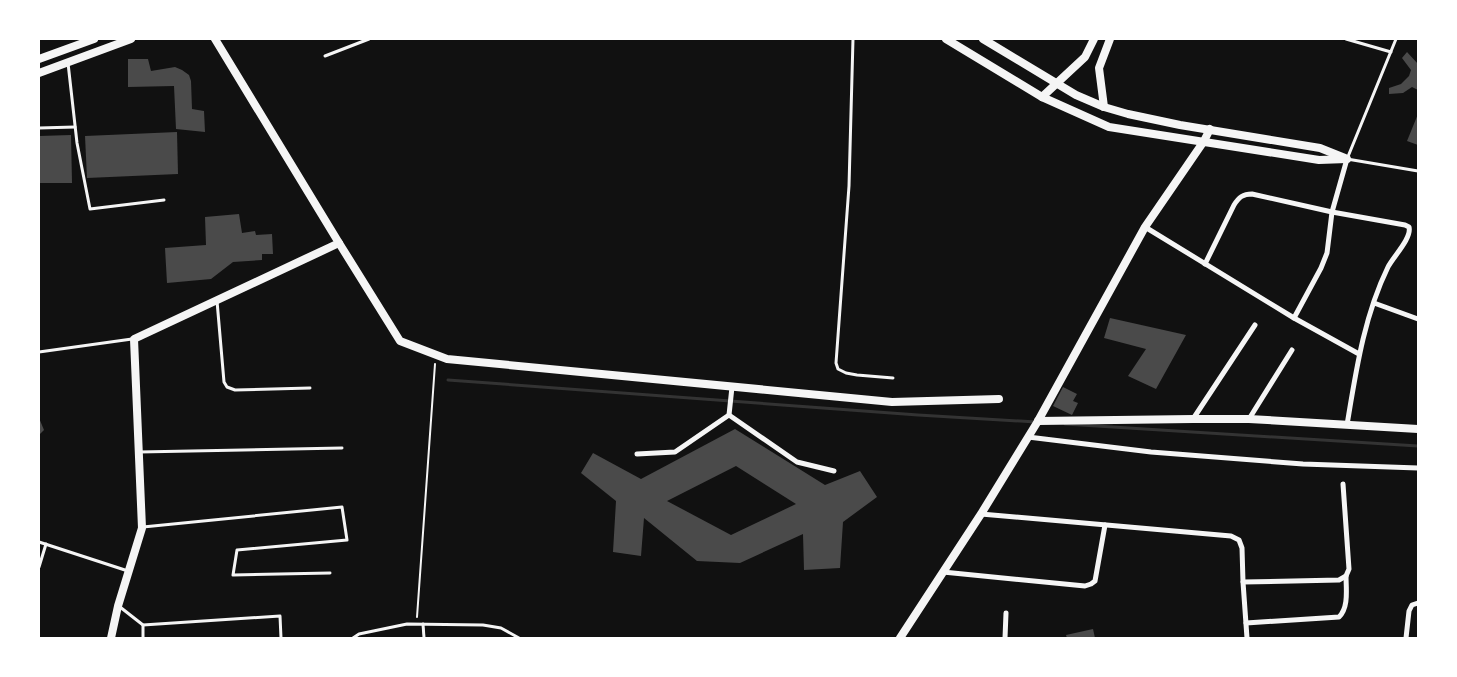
<svg xmlns="http://www.w3.org/2000/svg" width="1457" height="677" viewBox="0 0 1457 677" font-family="Commissioner,sans-serif">
<style>
.lines{fill:none;stroke-linecap:round;stroke-linejoin:round}
.stream{stroke:#333;stroke-width:3}
.building{fill:#4a4a4a;fill-rule:evenodd}
.path{stroke:#f5f5f5;stroke-width:2}
.service{stroke:#f5f5f5;stroke-width:3}
.minor{stroke:#f5f5f5;stroke-width:5}
.tertiary{stroke:#f5f5f5;stroke-width:8}
</style>
<rect width="100%" height="100%" fill="#111"/>
<g class="lines">
<!-- stream -->
<g class="stream">
<path d="M448,380L918,415L1036,422"/>
<path d="M1065,424L1418,446"/>
</g>
</g>
<!-- building -->
<g class="building">
<path d="M1407,52L1418,64V90L1412,87L1403,93L1389,94V88L1401,84L1409,76L1411,70L1402,58Z"/>
<path d="M128,59H148L151,71L175,67L182,70L189,75L191,81L192,109L204,111L205,132L176,129L174,86L128,87Z"/>
<path d="M1418,114V145L1407,141Z"/>
<path d="M177,132L178,174L87,178L85,136Z"/>
<path d="M71,135L72,183H39V136Z"/>
<path d="M239,214L242,233L255,231L256,235L272,234L273,254H262V260L233,262L211,279L167,283L165,248L206,245L205,217Z"/>
<path d="M1110,318L1186,335L1156,389L1128,376L1146,349L1104,338Z"/>
<path d="M1063,387L1077,394L1073,401L1078,403L1072,415L1053,406Z"/>
<path d="M39,418L44,430L39,435Z"/>
<path d="M735,429L825,485L860,471L877,497L843,522L840,568L804,570L803,534L740,563L697,561L644,518L641,556L613,552L616,501L581,473L593,453L641,479ZM736,466L796,504L731,535L667,501Z"/>
<path d="M1093,629L1095,638H1067L1066,635Z"/>
</g>
<g class="lines">
<!-- path -->
<path class="path" d="M417,617L435,364"/>
<!-- service -->
<g class="service">
<path d="M853,39L849,186L836,363L838,369L846,373L857,375L893,378"/>
<path d="M1346,39L1391,52"/>
<path d="M1396,39L1347,159L1418,171"/>
<path d="M325,56L369,39"/>
<path d="M68,63L77,143L90,209L164,200"/>
<path d="M39,128L75,127"/>
<path d="M217,301L224,382L227,387L235,390L310,388"/>
<path d="M39,352L132,339"/>
<path d="M139,452L342,448"/>
<path d="M143,527L342,507L347,540L237,550L233,575L330,573"/>
<path d="M39,542L128,571"/>
<path d="M39,567L46,544"/>
<path d="M120,607L143,625L280,616L281,638"/>
<path d="M423,624L424,638"/>
<path d="M143,638V625"/>
<path d="M353,638L359,634L407,624L483,625L501,628L519,638"/>
</g>
<!-- minor -->
<g class="minor">
<path d="M1145,227L1294,318L1359,354"/>
<path d="M1205,264L1234,205C1239,197 1243,194 1252,194L1332,212L1405,225L1409,227C1412,238 1393,257 1388,267C1364,316 1356,371 1347,425"/>
<path d="M1374,303L1418,319"/>
<path d="M1294,318L1321,268L1327,253L1332,212L1347,159"/>
<path d="M729,415L797,462L834,471"/>
<path d="M1193,419L1255,325"/>
<path d="M1249,419L1292,350"/>
<path d="M1028,437L1151,452L1303,464L1418,468"/>
<path d="M637,454L675,452L729,415L732,387"/>
<path d="M981,514L1231,536L1239,540L1242,548L1243,582"/>
<path d="M943,572L1085,586L1091,584L1095,581L1105,525"/>
<path d="M1246,623L1339,617C1349,607 1346,589 1346,576"/>
<path d="M1005,638L1006,613"/>
<path d="M1247,638L1243,582L1339,580L1346,576L1349,569L1343,484"/>
<path d="M1406,638L1409,611L1412,605L1418,603"/>
</g>
<!-- tertiary -->
<g class="tertiary">
<path d="M946,39L1042,97L1109,127L1319,160L1347,159"/>
<path d="M983,39L1076,95L1104,107L1128,114L1180,125L1320,148L1345,158"/>
<path d="M39,59L94,39"/>
<path d="M39,73L131,39"/>
<path d="M1042,97L1085,57L1094,39"/>
<path d="M1104,107L1099,68L1110,39"/>
<path d="M339,243L400,341L447,359L892,402L999,399"/>
<path d="M1038,421L1193,419H1249L1418,429"/>
<path d="M111,638L118,606L142,528L134,339L339,243L215,39"/>
<path d="M900,638L981,514L1038,421L1145,227L1204,141L1210,129"/>
</g>
</g>
<!-- border -->
<rect width="1457" height="677" fill="none" stroke="#ffffff" stroke-width="80"/>
</svg>
